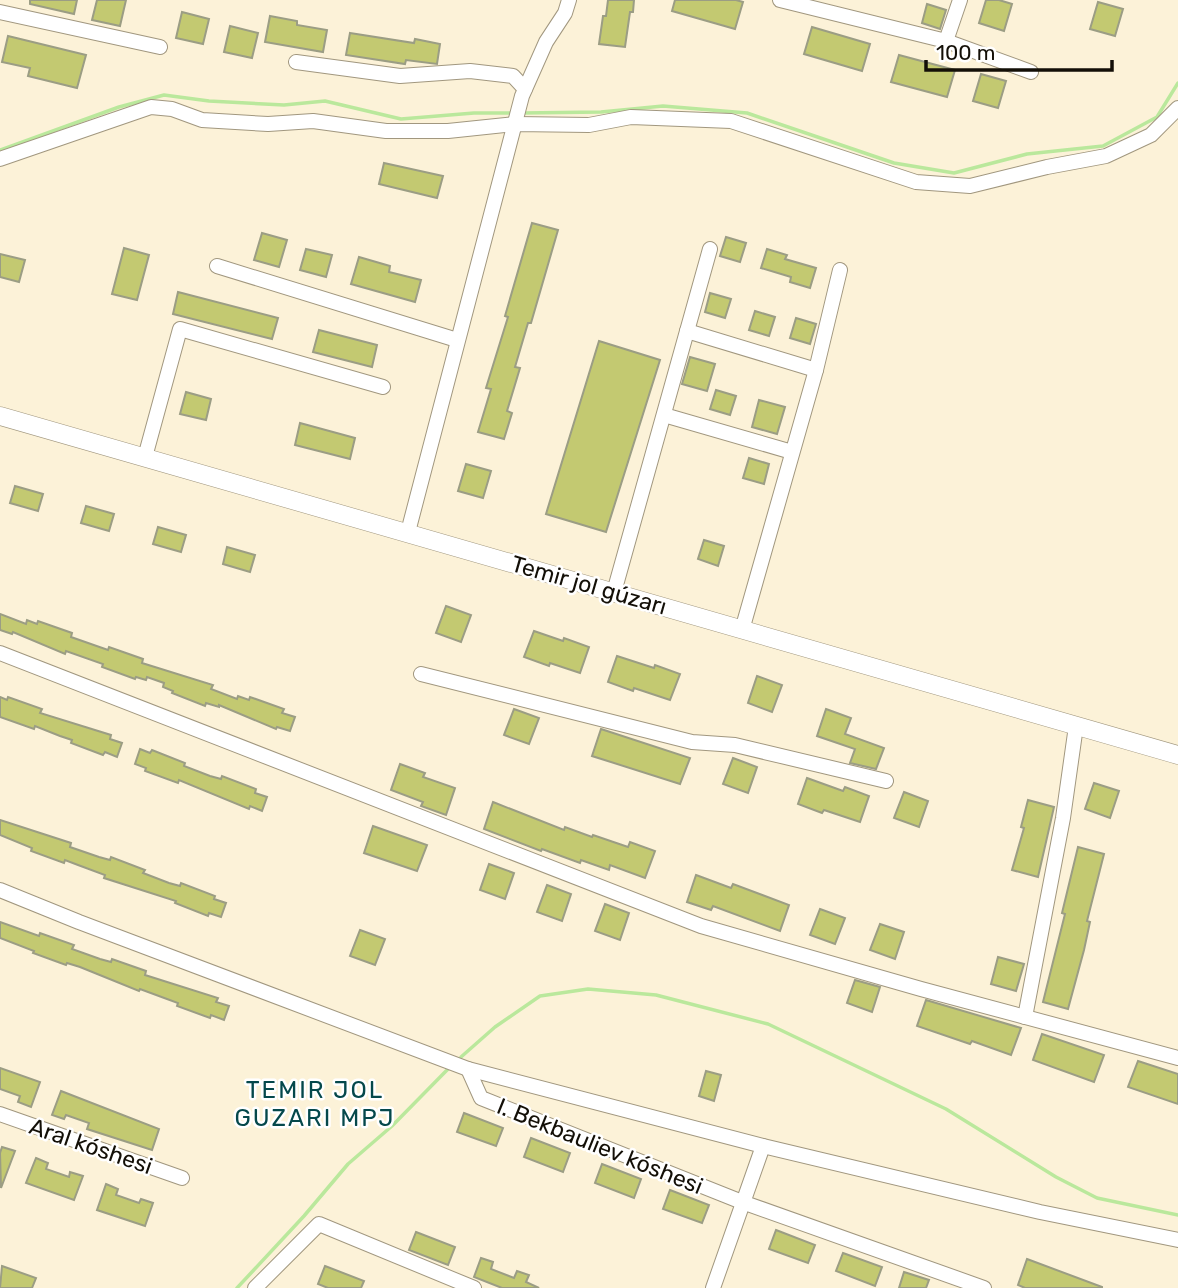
<svg xmlns="http://www.w3.org/2000/svg" width="1178" height="1288" viewBox="0 0 1178 1288" font-family="Rubik,sans-serif">
<style>
.lines{fill:none;stroke-linecap:round;stroke-linejoin:round}
.stream{stroke:#bae89c;stroke-width:3.5}
.building{fill:#c3c971;stroke:#9b9d84;stroke-width:2}
.minor-casing{stroke:#a1977f;stroke-width:16}
.tertiary-casing{stroke:#a1977f;stroke-width:19}
.minor{stroke:#fff;stroke-width:14}
.tertiary{stroke:#fff;stroke-width:18}
.labels{text-anchor:middle;stroke-width:5;stroke-linejoin:round;paint-order:stroke}
.street-label{font-size:23px;fill:#130f07;stroke:#fff}
.neighbourhood-label{font-size:24px;letter-spacing:2px;fill:#05484b;stroke:#fff}
</style>
<rect width="100%" height="100%" fill="#fcf2d8"/>
<g class="lines">
<!-- stream -->
<g class="stream">
<path d="M522,113L601,112L663,106L747,113L894,163L954,173L1027,154L1103,146L1157,117L1178,83"/>
<path d="M0,150L119,107L164,95L209,101L284,105L325,101L401,119L474,113H514"/>
<path d="M461,1057L495,1027L540,996L588,989L656,995L768,1024L946,1109L1056,1177L1097,1198L1178,1215"/>
<path d="M237,1288L304,1216L348,1164L392,1126L449,1068"/>
</g>
</g>
<!-- building -->
<g class="building">
<path d="M30,0H77L74,14L30,4Z"/>
<path d="M97,0H126L120,26L92,20Z"/>
<path d="M608,0H634L633,12H630L625,47L599,44L603,16H606Z"/>
<path d="M675,0H736L743,2L735,29L672,11Z"/>
<path d="M986,0H999L1012,4L1004,31L979,23Z"/>
<path d="M1098,2L1123,9L1115,36L1090,29Z"/>
<path d="M927,4L946,10L940,29L922,23Z"/>
<path d="M182,12L209,19L203,44L176,38Z"/>
<path d="M270,16L297,21V25L327,30L323,52L265,42Z"/>
<path d="M230,26L258,33L252,58L224,52Z"/>
<path d="M812,27L870,44L862,71L804,54Z"/>
<path d="M350,33L414,43L415,39L440,44L437,64L406,60L405,64L346,55Z"/>
<path d="M8,36L86,55L77,88L28,76L30,68L2,62Z"/>
<path d="M899,55L955,70L947,97L891,82Z"/>
<path d="M981,74L1006,81L998,108L973,101Z"/>
<path d="M384,163L443,176L437,198L379,184Z"/>
<path d="M532,223L558,230L531,323H528L515,367L520,368L507,411L512,413L504,439L478,432L491,389L486,388L508,317L505,316Z"/>
<path d="M262,233L287,240L279,267L254,260Z"/>
<path d="M726,237L746,243L740,262L720,256Z"/>
<path d="M124,248L149,255L137,300L112,294Z"/>
<path d="M306,249L332,255L326,277L300,270Z"/>
<path d="M767,249L787,255L785,259L816,268L810,288L790,282L791,277L761,268Z"/>
<path d="M0,254L25,260L19,282L0,277Z"/>
<path d="M359,257L390,266L389,272L421,280L415,302L351,284Z"/>
<path d="M178,292L278,318L272,339L173,314Z"/>
<path d="M710,293L731,299L725,318L705,312Z"/>
<path d="M755,311L775,317L769,336L749,330Z"/>
<path d="M796,318L816,324L810,344L790,338Z"/>
<path d="M319,330L377,345L372,367L313,352Z"/>
<path d="M599,341L660,360L606,532L546,514Z"/>
<path d="M690,357L715,364L707,391L682,384Z"/>
<path d="M716,390L736,396L730,415L710,409Z"/>
<path d="M186,392L211,399L206,420L180,414Z"/>
<path d="M759,400L785,407L777,434L752,427Z"/>
<path d="M300,423L355,438L350,459L295,445Z"/>
<path d="M749,458L769,464L764,484L743,478Z"/>
<path d="M466,464L491,471L483,498L458,491Z"/>
<path d="M15,486L43,494L38,511L10,503Z"/>
<path d="M86,506L114,514L109,531L81,523Z"/>
<path d="M158,527L186,535L181,552L153,544Z"/>
<path d="M704,540L724,546L718,566L698,559Z"/>
<path d="M227,547L255,555L250,572L223,564Z"/>
<path d="M446,606L471,615L461,642L436,633Z"/>
<path d="M0,614L26,624L27,620L37,624L38,621L72,633L71,637L108,650L109,647L143,659L142,663L213,685L211,689L237,699L238,696L249,700L250,697L284,709L282,713L295,717L290,731L277,727L276,729L219,705V707L206,703L205,706L172,693L173,691L163,687L164,683L147,677L146,680L136,677L135,679L102,667L103,664L66,651L65,654L13,632L12,634L0,630Z"/>
<path d="M534,631L563,641L564,638L589,647L580,673L550,663L549,666L524,657Z"/>
<path d="M617,656L654,668L655,665L680,674L670,700L634,688L633,691L608,682Z"/>
<path d="M757,676L782,685L772,712L748,703Z"/>
<path d="M0,697L7,700L8,697L42,709L40,713L111,735L110,739L122,743L117,757L105,752L103,755L71,743L72,740L60,736L35,726L34,729L0,717Z"/>
<path d="M514,709L539,718L529,744L504,735Z"/>
<path d="M826,709L851,718L845,734L884,748L876,769L850,763L855,749L817,736Z"/>
<path d="M601,729L690,758L680,784L592,756Z"/>
<path d="M140,749L150,753L152,750L185,763L184,766L210,776L221,779L222,776L256,789L255,793L267,797L262,811L250,806L249,809L179,780L178,783L145,771L146,768L135,764Z"/>
<path d="M733,758L757,767L748,793L723,784Z"/>
<path d="M400,764L425,773L423,777L455,788L446,815L421,806L423,802L391,790Z"/>
<path d="M807,778L843,791L845,787L869,796L860,822L824,810L822,813L798,804Z"/>
<path d="M1094,783L1119,791L1110,818L1085,809Z"/>
<path d="M904,792L928,801L919,827L894,818Z"/>
<path d="M1028,800L1054,807L1038,877L1012,870L1024,828L1021,827Z"/>
<path d="M493,802L564,830L565,827L592,837L593,835L628,847L630,842L655,851L645,878L610,865L609,870L581,860L580,863L542,849L541,851L484,829Z"/>
<path d="M0,820L71,843L70,847L99,857L110,860L111,857L145,870L143,873L169,883L180,886L181,883L215,896L214,899L226,903L221,917L209,913L208,916L175,903L176,901L104,878L105,875L78,865L65,860L64,863L31,851L32,848L0,835Z"/>
<path d="M373,826L427,845L417,871L364,853Z"/>
<path d="M1078,847L1104,854L1087,921L1090,922L1084,950L1068,1009L1043,1002L1065,914L1062,913Z"/>
<path d="M489,864L514,873L505,899L480,890Z"/>
<path d="M696,875L731,888L733,884L789,905L780,931L713,906L711,910L687,902Z"/>
<path d="M547,885L571,894L562,921L537,912Z"/>
<path d="M605,904L629,913L620,940L595,931Z"/>
<path d="M820,909L845,918L835,944L810,935Z"/>
<path d="M0,922L39,936L40,933L74,945L72,949L100,959L111,962L112,959L146,971L145,975L218,998L216,1002L229,1006L224,1020L211,1015L210,1018L177,1006L178,1003L167,999L140,989L139,991L80,967L67,963L66,965L33,953L34,951L0,938Z"/>
<path d="M880,924L904,932L895,959L870,950Z"/>
<path d="M360,930L385,939L375,965L350,956Z"/>
<path d="M998,957L1024,964L1016,991L991,984Z"/>
<path d="M855,980L880,987L872,1012L847,1003Z"/>
<path d="M926,1000L1021,1028L1011,1055L972,1041L970,1044L917,1026Z"/>
<path d="M1042,1034L1104,1055L1094,1082L1033,1060Z"/>
<path d="M1138,1061L1178,1074V1104L1128,1087Z"/>
<path d="M0,1068L40,1082L31,1107L18,1102L20,1096L0,1089Z"/>
<path d="M706,1071L721,1075L714,1101L699,1096Z"/>
<path d="M61,1091L159,1129L152,1150L87,1129L89,1123L66,1115L64,1119L52,1115Z"/>
<path d="M464,1113L503,1128L496,1146L457,1132Z"/>
<path d="M531,1138L570,1153L563,1172L524,1157Z"/>
<path d="M2,1147L15,1151L1,1188L0,1153Z"/>
<path d="M36,1158L48,1163L46,1169L69,1177L70,1172L83,1176L74,1200L26,1183Z"/>
<path d="M602,1164L641,1179L634,1198L595,1183Z"/>
<path d="M106,1184L118,1189L116,1195L139,1203L141,1199L153,1203L145,1226L97,1210Z"/>
<path d="M670,1190L709,1205L702,1223L663,1209Z"/>
<path d="M776,1230L815,1245L808,1263L769,1249Z"/>
<path d="M416,1232L455,1247L448,1265L409,1250Z"/>
<path d="M843,1253L882,1267L875,1286L836,1271Z"/>
<path d="M481,1258L493,1262L491,1269L514,1278L517,1271L529,1275L526,1282L539,1288H502L474,1277Z"/>
<path d="M1027,1259L1102,1287V1288H1025L1018,1285Z"/>
<path d="M2,1266L36,1278L32,1288H0Z"/>
<path d="M325,1266L364,1281L361,1288H328L318,1284Z"/>
<path d="M904,1272L929,1280L926,1288H899Z"/>
</g>
<g class="lines">
<!-- minor casing -->
<g class="minor-casing">
<g id="minor">
<path d="M780,0L946,41L1031,72"/>
<path d="M0,12L160,47"/>
<path d="M946,41L960,0"/>
<path d="M296,62L400,76L470,71L513,76L525,89"/>
<path d="M0,159L151,107L172,109L202,120L268,124L313,121L386,131H448L515,124L589,125L631,117L731,121L916,182L970,186L1047,167L1106,156L1151,135L1178,108"/>
<path d="M217,266L457,340"/>
<path d="M687,331L816,370"/>
<path d="M664,415L792,452"/>
<path d="M145,457L180,329L383,387"/>
<path d="M408,532L522,96L546,42L565,13L569,0"/>
<path d="M614,592L710,249"/>
<path d="M742,630L816,370L840,270"/>
<path d="M0,653L701,926L921,989L1178,1058"/>
<path d="M421,674L692,742L735,745L886,781"/>
<path d="M0,890L79,922L468,1069L763,1146L1040,1212L1178,1240"/>
<path d="M1025,1017L1063,818L1076,726"/>
<path d="M468,1069L481,1098L742,1202L984,1288"/>
<path d="M0,1114L182,1178"/>
<path d="M255,1288L319,1224L474,1288"/>
<path d="M713,1288L763,1146"/>
</g>
</g>
<!-- tertiary casing -->
<g class="tertiary-casing">
<path id="tertiary" d="M0,416L1178,755"/>
</g>
<!-- minor -->
<use href="#minor" class="minor"/>
<!-- tertiary -->
<use href="#tertiary" class="tertiary"/>
</g>
<g class="labels">
<!-- street labels -->
<g class="street-label">
<text transform="translate(589 585) rotate(16)" y="8">Temir jol gúzarı</text>
<text transform="translate(91 1146) rotate(19)" y="8">Aral kóshesi</text>
<text transform="translate(600 1146) rotate(22)" y="8">I. Bekbauliev kóshesi</text>
</g>
<!-- neighbourhood labels -->
<g class="neighbourhood-label">
<text x="315" y="1098">TEMIR JOL<tspan x="315" dy="28">GUZARI MPJ</tspan></text>
</g>
</g>
<!-- scale -->
<path d="M926 60v10h186v-10" fill="none" stroke="#130f07" stroke-width="3.5"/>
<text x="936" y="60" font-size="21" fill="#130f07" stroke="#ffffff" stroke-width="5" paint-order="stroke">100 m</text>
</svg>
